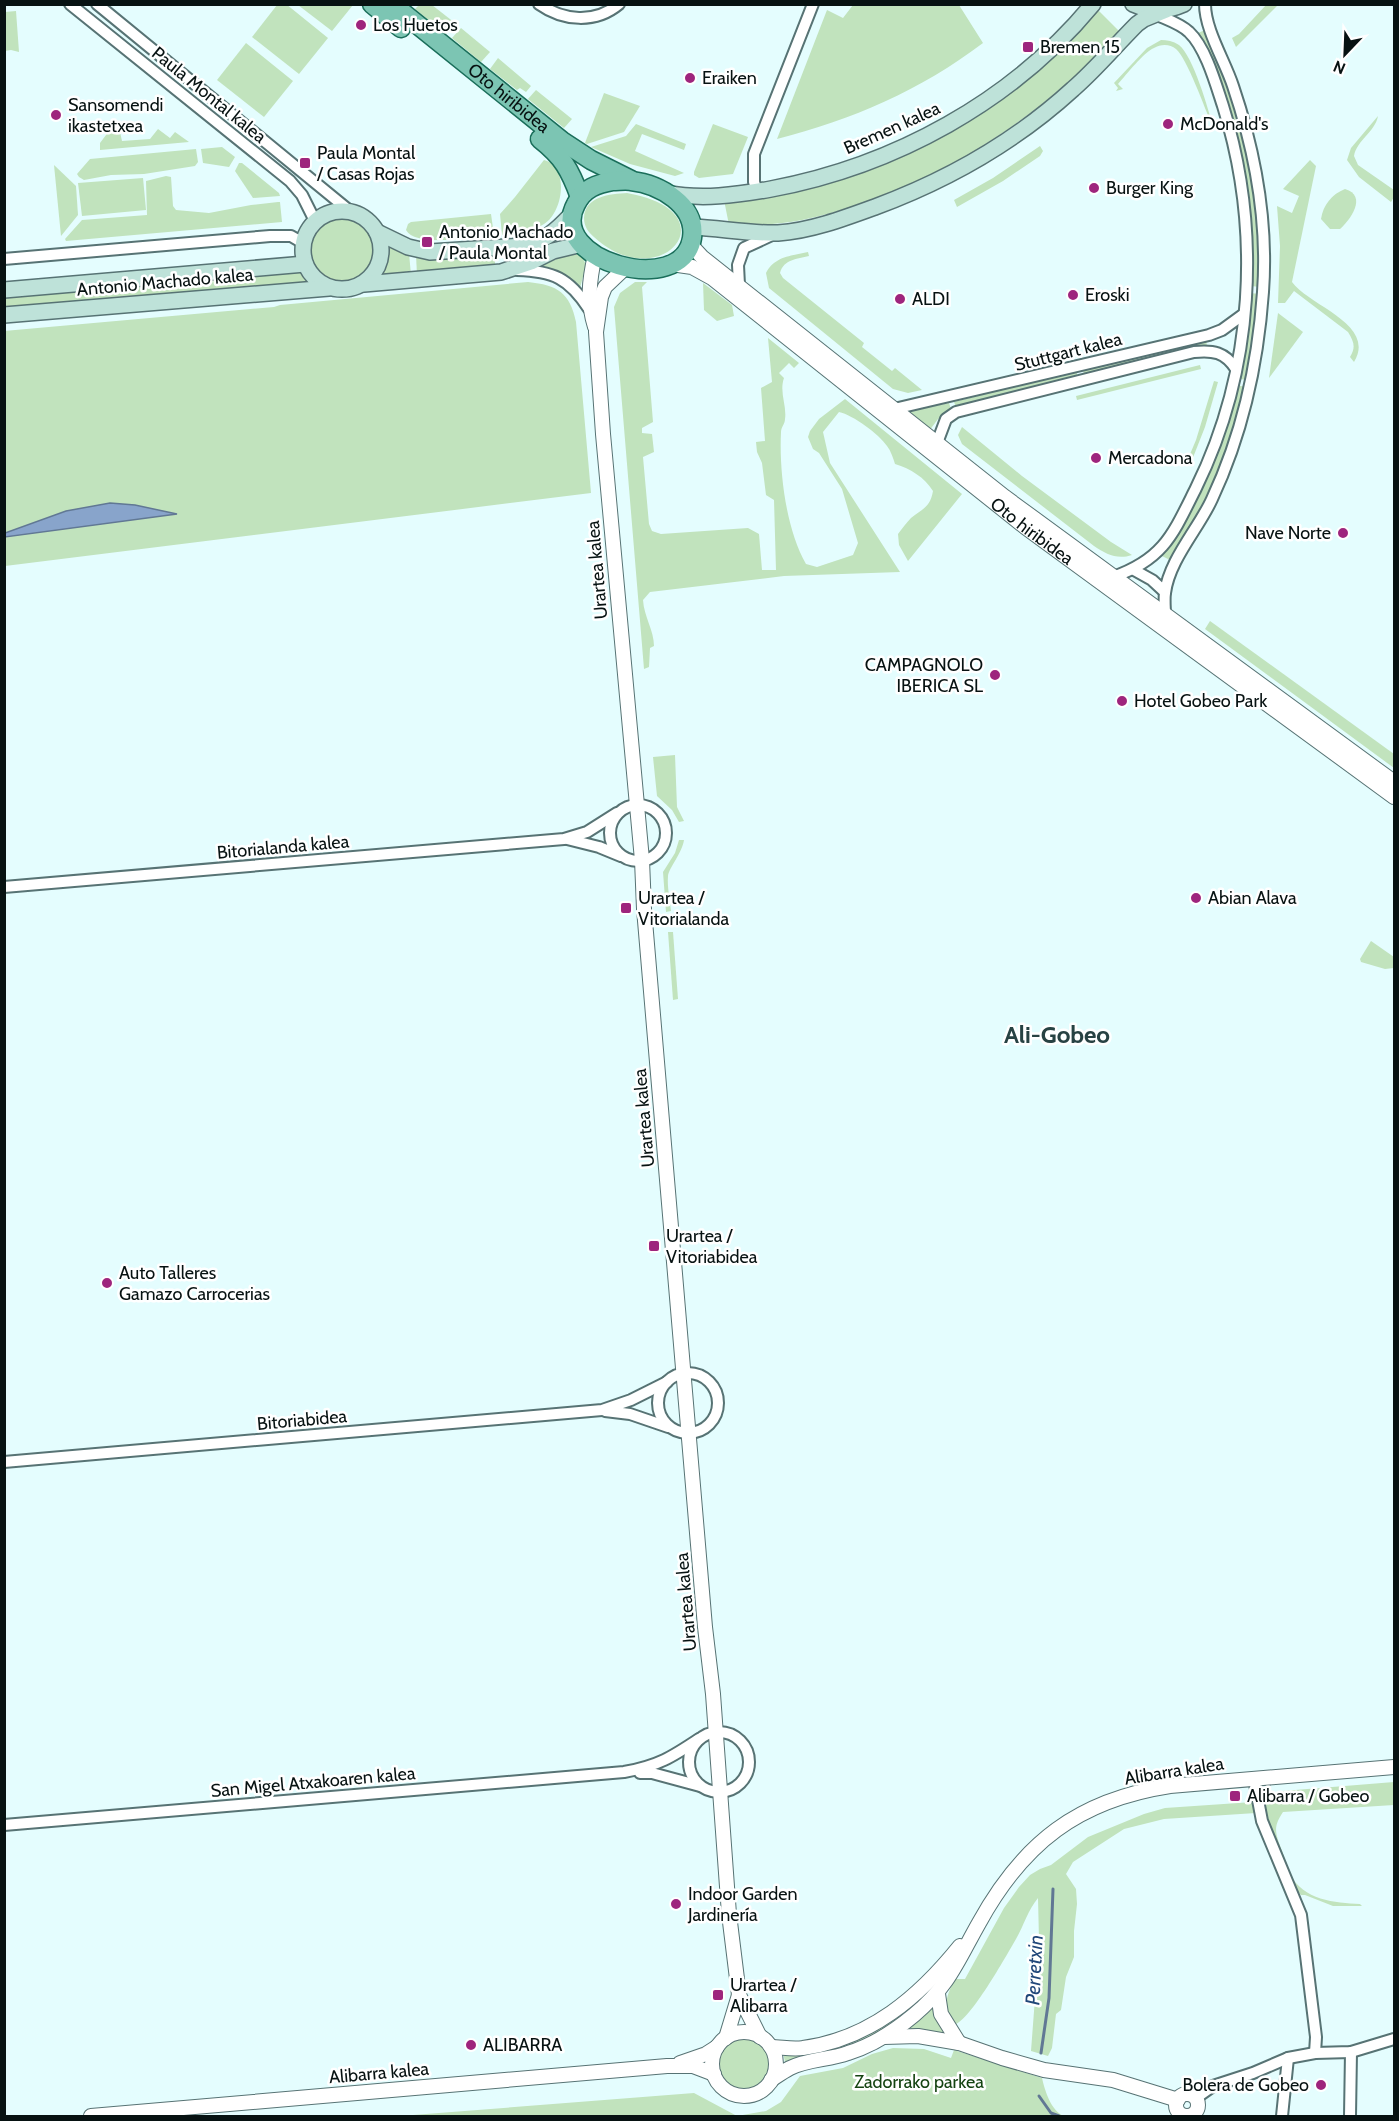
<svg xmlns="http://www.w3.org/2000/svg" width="1399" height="2121" viewBox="0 0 1399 2121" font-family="Cabin,sans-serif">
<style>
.green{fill:#c1e3bd}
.water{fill:#88a4cb;stroke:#617894;stroke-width:1.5}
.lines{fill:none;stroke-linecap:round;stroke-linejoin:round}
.stream{stroke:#617894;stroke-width:3}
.minor-casing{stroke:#577374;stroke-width:14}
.tertiary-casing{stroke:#577374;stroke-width:16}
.secondary-casing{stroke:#577374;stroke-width:18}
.primary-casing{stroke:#1a6e5a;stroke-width:21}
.minor{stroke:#fff;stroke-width:10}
.tertiary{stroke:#fff;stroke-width:14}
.secondary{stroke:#bee2d9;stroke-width:15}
.primary{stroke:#7cc5b3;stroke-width:18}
.poi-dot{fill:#9e257d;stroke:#fff;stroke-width:2}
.labels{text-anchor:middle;stroke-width:5;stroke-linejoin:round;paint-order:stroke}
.poi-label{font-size:18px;fill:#071212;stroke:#fff;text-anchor:start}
.street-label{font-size:18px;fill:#071212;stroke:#fff}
.park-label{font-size:18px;fill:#154412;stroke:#fff}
.water-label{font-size:20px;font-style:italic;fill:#214779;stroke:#fff}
.district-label{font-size:24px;font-weight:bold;fill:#274243;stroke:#fff}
</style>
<rect width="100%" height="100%" fill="#e4fdfe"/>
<!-- green -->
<g class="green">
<path d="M286,4L328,38L299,74L252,37L277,5Z"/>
<path d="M1267,4L1278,5L1236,47L1232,38L1239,34Z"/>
<path d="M298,5H353L332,31Z"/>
<path d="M419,5H432L455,23L446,34L415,9Z"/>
<path d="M853,5H959L983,43C921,90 852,120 777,139L827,10L843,18Z"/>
<path d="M1097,9L1119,31C1102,48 1086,67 1067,83C992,149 901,199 802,220C778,225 753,225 729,225L724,200L931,138Z"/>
<path d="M16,11L19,52L11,50L5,51V12Z"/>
<path d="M461,28L490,52L481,62L452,38Z"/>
<path d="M1207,29L1238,109L1259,213L1260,287L1251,286L1245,188L1196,34Z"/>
<path d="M1161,40C1167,40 1173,41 1179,45C1193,56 1209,110 1213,128H1204L1212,125C1205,109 1187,58 1176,49C1170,44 1161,44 1154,48C1143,53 1127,74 1118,84L1123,89L1116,91L1118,88L1114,83L1147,48Z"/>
<path d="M246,43L293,81L264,117L217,80Z"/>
<path d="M498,58L531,86L526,92L520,88L517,90L490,69Z"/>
<path d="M536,90L572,119L564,128L528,99Z"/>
<path d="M604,93L640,106L624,132L587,144L585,143Z"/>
<path d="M1378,116C1375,132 1357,140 1354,156L1358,165L1394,190V197L1391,202L1359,177L1347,160L1351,148Z"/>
<path d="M636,124L686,144L684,150L642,134L635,151L684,173L675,176L630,164L591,147L626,136Z"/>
<path d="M713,124L748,137L733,174L699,178L694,175V172Z"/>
<path d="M113,129L120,132L122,141L150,139L158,129L170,138L175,132L189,142L100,150V143L109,131Z"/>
<path d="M1040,146L1043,151L1040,156L1003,181L957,207L954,200L993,178Z"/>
<path d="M222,147L235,157L229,167L203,163L201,149Z"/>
<path d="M196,149L198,162L195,166L144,174L111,175L84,180L79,177L77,174L90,159Z"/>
<path d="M544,160C570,166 563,213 544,224C532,232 516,233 502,235L500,214L515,197Z"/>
<path d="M1310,160L1316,166L1292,282C1309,306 1377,324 1354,362L1350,357C1356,347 1354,342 1348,332L1294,291L1285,303H1278L1280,246L1277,206L1292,213L1299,196L1283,189Z"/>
<path d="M239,163H242L279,193L280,196L253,198L235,171Z"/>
<path d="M54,165L76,186L78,215L61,236Z"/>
<path d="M166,176L171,177L173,206L176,210L209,213L251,205L278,202H280L282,222L66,241L65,239L82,220L147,215L146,181Z"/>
<path d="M143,178L146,210L82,216L78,183Z"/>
<path d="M1345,189C1368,196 1350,220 1340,229H1330L1321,219C1323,205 1332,194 1345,189Z"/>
<path d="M627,193C734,212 660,298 594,237C588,232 584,226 584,218C585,196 610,194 627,193Z"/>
<path d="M491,214L494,235C475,237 416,248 406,230L408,224L411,222Z"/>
<circle cx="343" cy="250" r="32"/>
<path d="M388,246L409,253L411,275L379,276L387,261Z"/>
<path d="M575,252L582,256L586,265L580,288L567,276L541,265Z"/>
<path d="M808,252L809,256C797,259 784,259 780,273L783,278L864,343L862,347L892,371L895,368L922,390L908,393L893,389L769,288L766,273C775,256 791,256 808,252Z"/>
<path d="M495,253V268L417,275L416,255Z"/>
<path d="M303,269L313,284L5,311V295Z"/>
<path d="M528,282C558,285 570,293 576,322L591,493L5,566L4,331L274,307L280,305Z"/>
<path d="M635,282H647L642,287L653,422L642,428V433L652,434L654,452L643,457L649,524L652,531L661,534L748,528L759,534L762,570H776L774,500L766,495L762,463L757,452L756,442L765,441L761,388L772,382L768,338L799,363L794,368L789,363L779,373L784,378C779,392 787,406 785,419C785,424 781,427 781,432C779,472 786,529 806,564L817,567L853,555L858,543L842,489L819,453L813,449L808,437L810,431L819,419L845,399L962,494L908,561L899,545L898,534C902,529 906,523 911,518C923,508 930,508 933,491C924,477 911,469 895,464C893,458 891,451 887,446C879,434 853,415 839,412L823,432L830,463L900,572L784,576L650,592L643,600C644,617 654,630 654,646L650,648L649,667L644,669L614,307L620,293Z"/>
<path d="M703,283L732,305L734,316L717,321L704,310Z"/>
<path d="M1250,293L1260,294L1249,380L1239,379Z"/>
<path d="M1278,313L1303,332L1269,378Z"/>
<path d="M1206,340L1207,346H1199L1084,375L1083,370Z"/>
<path d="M1200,365L1201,369L1077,400L1076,396Z"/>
<path d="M1077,371V376L956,407L954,402Z"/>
<path d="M1214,381L1218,382L1205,427L1192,460L1188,459L1196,440Z"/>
<path d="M1236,385L1246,387L1221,467L1206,500L1172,561L1162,556L1177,533Z"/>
<path d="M949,403L951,409L938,419L929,431L905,412Z"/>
<path d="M962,427L1022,476L1111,542L1132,555C1117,560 1106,554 1094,546L962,444L958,435Z"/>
<path d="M1210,621L1394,754V768L1205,629Z"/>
<path d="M675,755L677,807L684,821L679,822L672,810L657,796L653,757Z"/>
<path d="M679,840H684C682,853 669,868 668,876C667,887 670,900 671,911L666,912L663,872L675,853Z"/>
<path d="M673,932L678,999L673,1000L668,932Z"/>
<path d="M1371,941L1394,957V968L1385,969L1361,962L1360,959Z"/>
<path d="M1394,1782V1805L1283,1812C1272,1828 1276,1834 1282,1851C1285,1859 1287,1867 1290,1874C1303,1900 1335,1903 1360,1904L1362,1906H1333L1305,1895H1301C1282,1877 1269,1827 1263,1800L1283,1791Z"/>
<path d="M1253,1802L1256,1813L1164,1819L1124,1829L1073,1862L1066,1874L1076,1889L1077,1904L1074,1931V1957L1066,1977L1061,2010L1056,2014L1052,2048L1048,2056L1031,2051L1035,1998L1040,1982L1038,1898C1028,1910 1024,1925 1016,1939C1006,1956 970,2021 954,2025C940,2011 947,1994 955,1979H965L1004,1908L1019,1887L1030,1875L1040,1869L1051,1865L1088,1837L1144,1814L1165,1808Z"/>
<path d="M948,1973L906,2017L852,2047L786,2067L783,2052L818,2049Z"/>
<path d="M934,2004L950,2036L897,2032Z"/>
<circle cx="744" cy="2064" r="27"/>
<path d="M893,2048L924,2049L951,2058L954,2050L1042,2078C1045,2091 1051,2111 1064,2116H400L694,2093L737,2116L766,2111L781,2102L800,2076L843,2068L872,2054Z"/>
</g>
<!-- water -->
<path class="water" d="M110,503L135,505L177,514L5,537V533L66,511Z"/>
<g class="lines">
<!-- stream -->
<g class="stream">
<path d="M1041,2053L1049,1998L1053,1889"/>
<path d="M1039,2096L1051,2113L1059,2116"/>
</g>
<!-- minor casing -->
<g class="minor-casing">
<g id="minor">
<path d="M70,4L290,181L302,195L315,221"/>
<path d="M97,4L351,212"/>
<path d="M539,4C563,21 595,24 619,4"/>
<path d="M757,191L754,182V154L813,4"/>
<path d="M4,259L270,236H291L303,243"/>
<path d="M517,270C553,271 569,278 589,309"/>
<path d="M739,285L738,265L744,248L772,235"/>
<path d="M894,409L1209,335L1222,330L1244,314"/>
<path d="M937,443L946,419L956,412L1194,352C1213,350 1225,352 1236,369"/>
<path d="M1134,570L1152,580L1165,592"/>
<path d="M1113,577C1164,559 1173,534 1196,488C1254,370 1262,231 1223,106C1216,85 1206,48 1189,32C1180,23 1165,19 1153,13"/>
<path d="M1165,615C1165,608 1164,600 1165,593C1169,560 1199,528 1212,499C1242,435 1258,363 1263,292C1268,223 1255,151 1233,86C1225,61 1205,30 1205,4"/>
<circle cx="638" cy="833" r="28"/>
<path d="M567,839L599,847L621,856"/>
<path d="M4,887L564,839L587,832L617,813"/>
<circle cx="688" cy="1403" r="30"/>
<path d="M605,1411L630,1414L668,1427"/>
<path d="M4,1462L602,1410L631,1400L667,1382"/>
<circle cx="719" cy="1762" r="30"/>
<path d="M640,1773H652L700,1786"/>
<path d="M1254,1779L1262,1821L1301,1915L1316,2037L1315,2053"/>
<path d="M4,1825L624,1772C658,1766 672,1757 699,1739"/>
<path d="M1196,2098L1213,2086L1253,2073L1288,2058L1315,2053L1351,2052L1394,2039"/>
<path d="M1282,2116L1288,2058"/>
<path d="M1350,2116L1351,2052"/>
</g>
</g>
<!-- tertiary casing -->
<g class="tertiary-casing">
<g id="tertiary">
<path d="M690,244L702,257L1005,497L1394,782"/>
<path id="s1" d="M671,264L692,267L712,278L1025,527L1394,797"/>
<path d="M625,268L605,287L601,297L596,332L603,434L642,860L644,909L705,1627L713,1694L729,1914L739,1995L760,2037"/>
<path d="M595,327C587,301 589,281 595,255"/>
<path d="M938,1994L941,2014L959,2043"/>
<circle cx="744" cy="2064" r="32"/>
<path d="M884,2037L918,2036L959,2043L1002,2058L1044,2070L1113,2080L1178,2100"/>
<path d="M726,2038L739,1995"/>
<path d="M771,2047C781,2047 793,2050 803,2048C870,2039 919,1997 960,1946"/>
<path d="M680,2063L706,2054L717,2047"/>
<path d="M771,2080C777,2076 784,2071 790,2068C808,2059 829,2060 848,2053C871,2046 896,2030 914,2015C949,1986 958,1960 979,1923C1023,1843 1078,1800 1170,1786L1394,1767"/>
<circle cx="1187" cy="2105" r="11"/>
<path d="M91,2116L667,2066H693L714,2074"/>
</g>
</g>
<!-- secondary casing -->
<g class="secondary-casing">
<g id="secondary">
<path d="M1133,4C1151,12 1166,12 1184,4"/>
<path d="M667,193C701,200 737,195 771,189C894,166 1012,102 1093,4"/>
<circle cx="342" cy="250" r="39"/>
<path d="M692,227C720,228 750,234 778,233C810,231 845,218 875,207C948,180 1015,142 1073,89C1096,69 1115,46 1137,24L1144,19L1166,10"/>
<path d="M377,232L408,247L430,252L522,246C544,242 556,231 571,215"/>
<path d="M364,284L501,272L531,262L553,251L582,244"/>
<path d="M4,290L305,264"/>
<path d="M4,315L329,288"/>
</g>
</g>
<!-- primary casing -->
<g class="primary-casing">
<g id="primary">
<path d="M372,4L401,28"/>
<path id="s2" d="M392,4L562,141L591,160L631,180"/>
<path d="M540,139C563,157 570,170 580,197"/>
<path d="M613,181C619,181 626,180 631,181C659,184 697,205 692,238C683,299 545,261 576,204C584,188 597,184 613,181Z"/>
</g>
</g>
<!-- minor -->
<use href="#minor" class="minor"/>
<!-- tertiary -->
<use href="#tertiary" class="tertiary"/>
<!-- secondary -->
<use href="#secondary" class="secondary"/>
<!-- primary -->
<use href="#primary" class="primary"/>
</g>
<!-- markers -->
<g class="poi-dot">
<circle cx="361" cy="25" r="6"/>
<rect x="1022" y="41" width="12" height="12" rx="3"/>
<circle cx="690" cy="78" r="6"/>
<circle cx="56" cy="115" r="6"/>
<circle cx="1168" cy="124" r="6"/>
<rect x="299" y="157" width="12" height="12" rx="3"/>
<circle cx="1094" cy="188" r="6"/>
<rect x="421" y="236" width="12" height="12" rx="3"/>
<circle cx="1073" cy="295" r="6"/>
<circle cx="900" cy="299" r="6"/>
<circle cx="1096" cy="458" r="6"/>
<circle cx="1343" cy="533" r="6"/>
<circle cx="995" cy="675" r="6"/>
<circle cx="1122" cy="701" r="6"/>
<circle cx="1196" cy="898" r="6"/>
<rect x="620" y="902" width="12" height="12" rx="3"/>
<rect x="648" y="1240" width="12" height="12" rx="3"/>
<circle cx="107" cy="1283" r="6"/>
<rect x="1229" y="1790" width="12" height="12" rx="3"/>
<circle cx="676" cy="1904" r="6"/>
<rect x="712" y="1989" width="12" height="12" rx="3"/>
<circle cx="471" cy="2045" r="6"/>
<circle cx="1321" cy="2085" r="6"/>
</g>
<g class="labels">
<!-- poi labels -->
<g class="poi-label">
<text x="373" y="31">Los Huetos</text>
<text x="1040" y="53">Bremen 15</text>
<text x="702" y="84">Eraiken</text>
<text x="68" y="111">Sansomendi<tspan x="68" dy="21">ikastetxea</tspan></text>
<text x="1180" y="130">McDonald's</text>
<text x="317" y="159">Paula Montal<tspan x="317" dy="21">/ Casas Rojas</tspan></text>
<text x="1106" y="194">Burger King</text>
<text x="439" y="238">Antonio Machado<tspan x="439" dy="21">/ Paula Montal</tspan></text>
<text x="1085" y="301">Eroski</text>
<text x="912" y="305">ALDI</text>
<text x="1108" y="464">Mercadona</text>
<text x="1331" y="539" text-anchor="end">Nave Norte</text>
<text x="983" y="671" text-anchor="end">CAMPAGNOLO<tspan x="983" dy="21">IBERICA SL</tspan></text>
<text x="1134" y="707">Hotel Gobeo Park</text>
<text x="638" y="904">Urartea /<tspan x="638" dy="21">Vitorialanda</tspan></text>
<text x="1208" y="904">Abian Alava</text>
<text x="666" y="1242">Urartea /<tspan x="666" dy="21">Vitoriabidea</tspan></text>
<text x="119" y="1279">Auto Talleres<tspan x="119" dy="21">Gamazo Carrocerias</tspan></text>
<text x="1247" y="1802">Alibarra / Gobeo</text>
<text x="688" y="1900">Indoor Garden<tspan x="688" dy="21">Jardinería</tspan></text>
<text x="730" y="1991">Urartea /<tspan x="730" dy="21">Alibarra</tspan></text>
<text x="483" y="2051">ALIBARRA</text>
<text x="1309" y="2091" text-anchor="end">Bolera de Gobeo</text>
</g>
<!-- street labels -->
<g class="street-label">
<text transform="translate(209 95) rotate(39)" y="6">Paula Montal kalea</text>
<text dy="6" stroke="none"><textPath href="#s2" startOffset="150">Oto hiribidea</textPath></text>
<text transform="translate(892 128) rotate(-24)" y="6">Bremen kalea</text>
<text transform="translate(165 282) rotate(-5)" y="6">Antonio Machado kalea</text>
<text transform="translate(1068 352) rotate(-14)" y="6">Stuttgart kalea</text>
<text dy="6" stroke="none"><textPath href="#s1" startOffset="452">Oto hiribidea</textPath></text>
<text transform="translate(597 570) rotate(-95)" y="6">Urartea kalea</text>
<text transform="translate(283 847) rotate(-5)" y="6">Bitorialanda kalea</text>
<text transform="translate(644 1118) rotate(-95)" y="6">Urartea kalea</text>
<text transform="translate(302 1420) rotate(-5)" y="6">Bitoriabidea</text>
<text transform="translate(686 1602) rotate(-95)" y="6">Urartea kalea</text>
<text transform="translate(1174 1771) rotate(-9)" y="6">Alibarra kalea</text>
<text transform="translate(313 1782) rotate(-5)" y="6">San Migel Atxakoaren kalea</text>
<text transform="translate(379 2073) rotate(-5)" y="6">Alibarra kalea</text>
</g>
<!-- park labels -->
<g class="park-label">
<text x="919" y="2088">Zadorrako parkea</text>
</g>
<!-- water labels -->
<g class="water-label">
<text transform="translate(1034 1970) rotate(-87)" y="7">Perretxin</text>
</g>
<!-- district labels -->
<g class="district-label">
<text x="1057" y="1043">Ali-Gobeo</text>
</g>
</g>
<!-- border -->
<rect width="1399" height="2121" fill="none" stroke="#071212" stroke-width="12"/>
<!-- north arrow -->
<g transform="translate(1345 54) rotate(203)" stroke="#ffffff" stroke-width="4.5" paint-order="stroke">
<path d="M0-4.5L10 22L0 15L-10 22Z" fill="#071212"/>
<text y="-9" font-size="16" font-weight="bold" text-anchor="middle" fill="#071212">N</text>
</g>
</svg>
